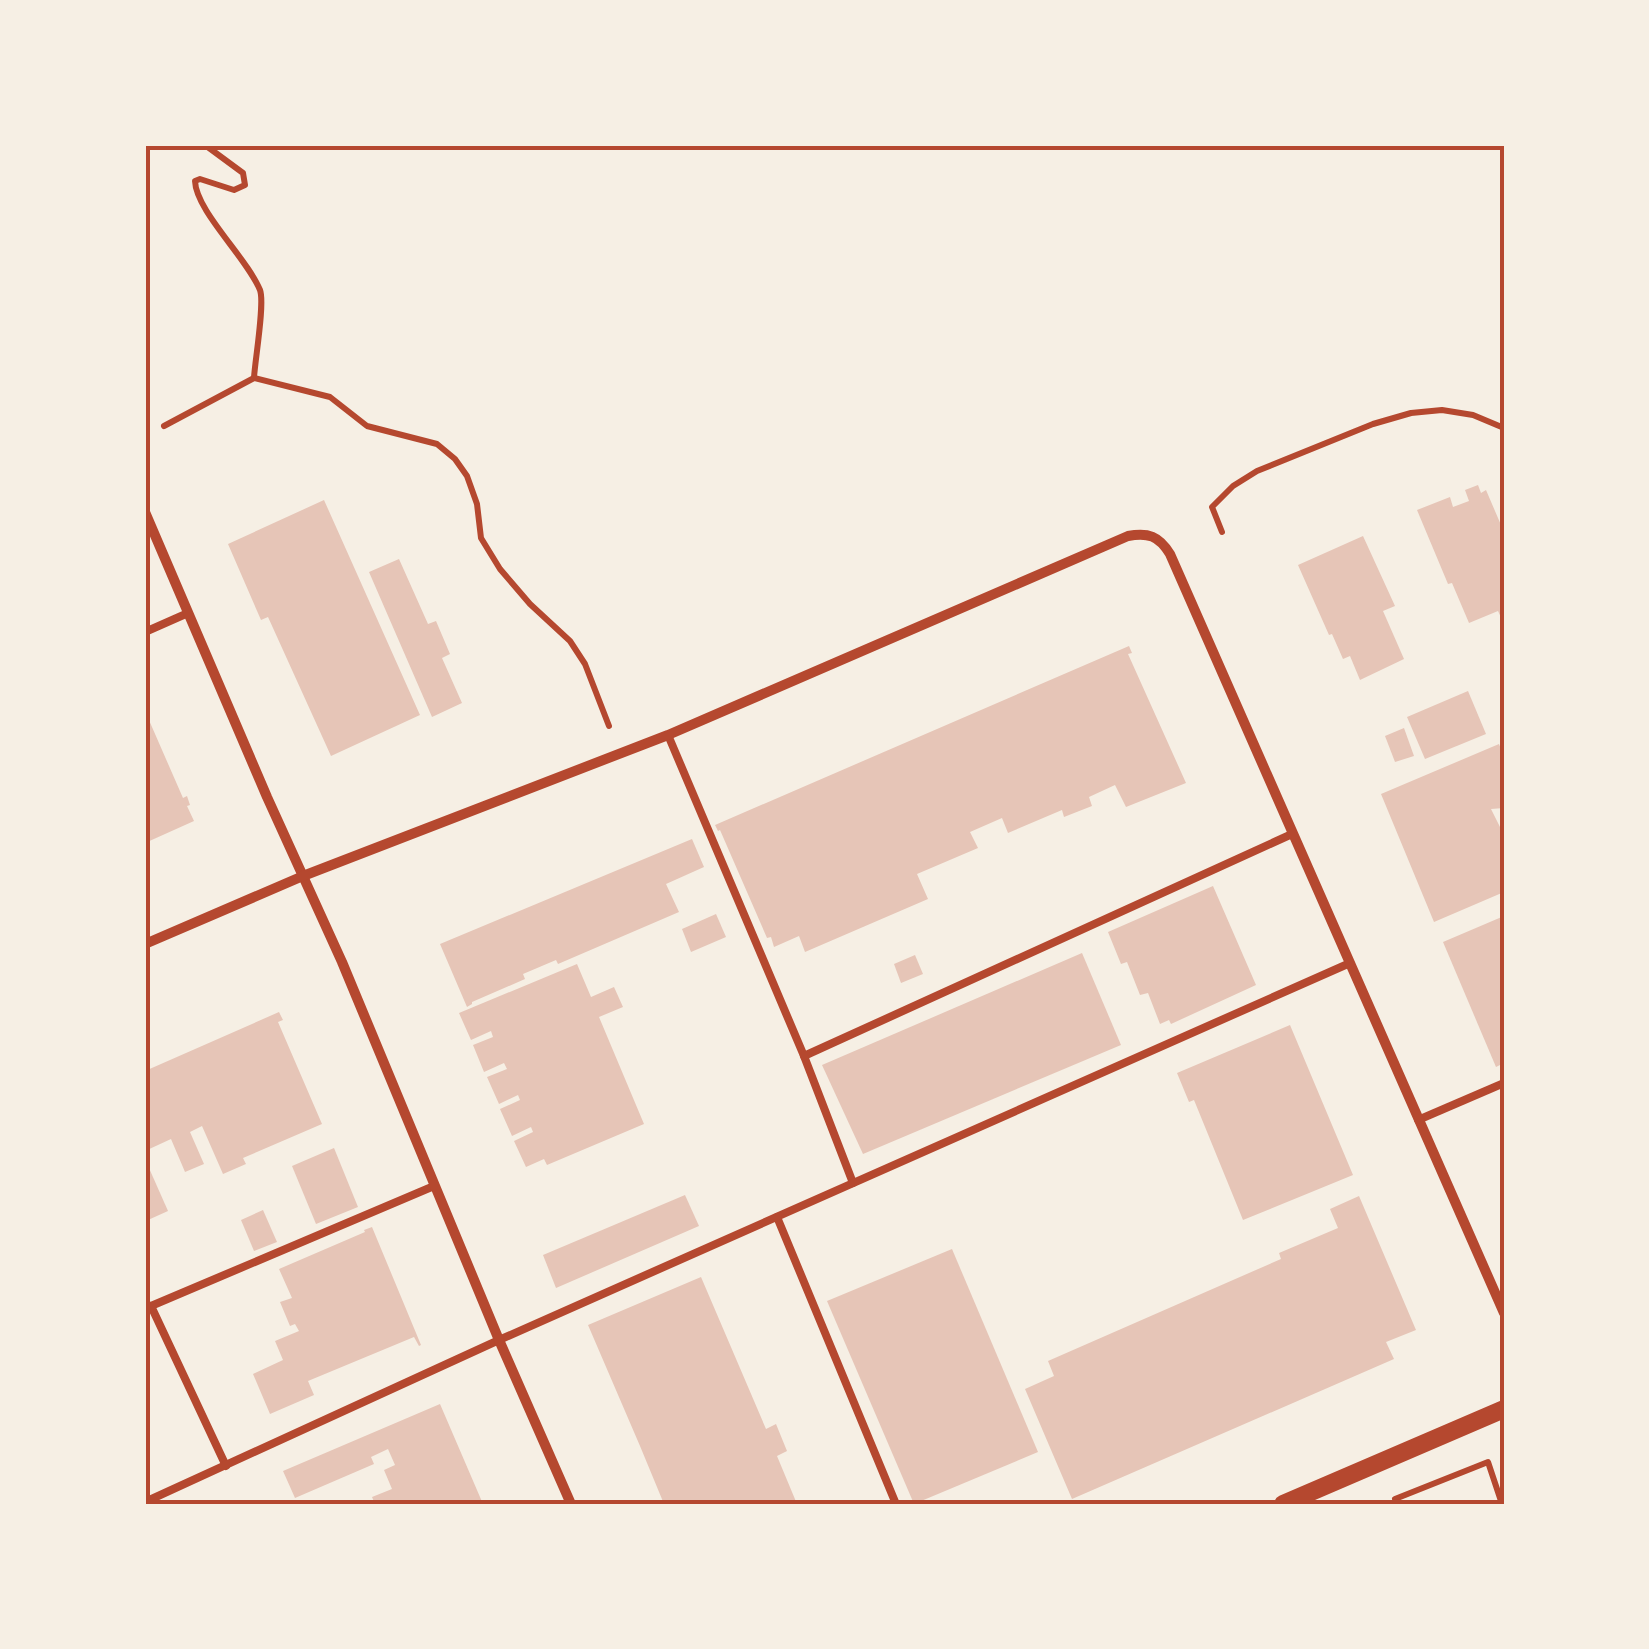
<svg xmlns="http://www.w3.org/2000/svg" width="1649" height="1649" viewBox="0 0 1649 1649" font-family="Signika,sans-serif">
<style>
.building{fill:#e6c5b7}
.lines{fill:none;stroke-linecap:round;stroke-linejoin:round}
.path{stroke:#b5482f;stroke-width:6}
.service{stroke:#b5482f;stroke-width:8}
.minor{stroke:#b5482f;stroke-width:10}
.tertiary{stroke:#b5482f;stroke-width:18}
.neatline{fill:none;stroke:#b5482f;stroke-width:4}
</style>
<rect width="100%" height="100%" fill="#f6efe4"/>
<!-- building -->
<g class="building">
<path d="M1478,485L1481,493L1486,490L1504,532V624L1498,611L1469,623L1452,583L1448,584L1417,510L1450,497L1453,507L1469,501L1465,490Z"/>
<path d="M324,500L420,715L331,756L268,617L261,620L228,544Z"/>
<path d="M1363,536L1395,606L1383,611L1404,659L1360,680L1350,656L1343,659L1332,634L1329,635L1298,565Z"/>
<path d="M399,559L428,624L436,621L450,654L442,658L462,703L432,717L369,572Z"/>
<path d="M1129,646L1132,653L1128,654L1186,783L1126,807L1115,785L1089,797L1092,806L1064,817L1062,810L1008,833L1002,818L970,832L978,848L917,874L928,899L805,952L799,936L774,947L771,937L767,938L720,830L718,831L715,825Z"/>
<path d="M1468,691L1486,734L1425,759L1407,717Z"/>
<path d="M145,711L183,798L187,796L190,805L187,806L194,821L145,843Z"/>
<path d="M1404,728L1414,756L1395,762L1385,736Z"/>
<path d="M1499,744L1504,757V808L1491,809L1501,829L1504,827V892L1434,922L1381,794Z"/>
<path d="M692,839L704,867L666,884L679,912L558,964L556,960L523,974L525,979L472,1002V1004L467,1007L440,944Z"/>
<path d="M1213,886L1256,985L1171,1024L1169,1020L1160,1024L1148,993L1140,995L1127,962L1121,964L1108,932Z"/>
<path d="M716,914L726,937L691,952L682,929Z"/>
<path d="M1504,916V1063L1496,1067L1443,942Z"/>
<path d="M1082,953L1121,1045L863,1154L822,1065Z"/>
<path d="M915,955L923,974L901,983L894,964Z"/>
<path d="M577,964L591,997L614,987L623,1007L599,1017L644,1124L547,1165L544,1159L526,1167L514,1141L533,1132L531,1127L512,1136L500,1109L520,1100L518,1095L499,1104L487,1077L507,1069L504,1063L484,1072L473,1045L493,1037L491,1031L471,1040L459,1013Z"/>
<path d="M279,1012L283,1020L278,1022L322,1124L243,1158L246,1164L223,1174L202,1126L190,1132L204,1164L185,1172L171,1139L145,1151V1071Z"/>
<path d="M1290,1025L1353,1175L1243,1220L1194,1100L1189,1102L1177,1073Z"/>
<path d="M334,1148L358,1207L316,1224L292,1166Z"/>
<path d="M145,1159L168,1211L148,1220L145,1212Z"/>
<path d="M685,1195L699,1226L556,1288L543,1255Z"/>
<path d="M1359,1196L1416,1330L1386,1342L1394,1359L1072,1499L1025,1389L1054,1376L1048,1361L1281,1259L1279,1253L1338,1228L1330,1209Z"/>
<path d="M263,1210L277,1242L254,1251L241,1220Z"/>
<path d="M372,1227L421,1345L419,1346L414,1337L308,1381L314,1395L270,1414L253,1374L283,1360L275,1341L299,1331L295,1324L290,1326L280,1302L292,1298L279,1269L365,1232L364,1230Z"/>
<path d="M952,1249L1038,1452L914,1504L827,1301Z"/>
<path d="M701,1277L766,1429L776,1424L787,1451L777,1456L797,1504H664L640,1446L588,1325Z"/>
<path d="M440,1404L483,1504H375L372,1497L392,1489L384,1470L395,1465L388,1449L371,1457L374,1464L295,1498L283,1471Z"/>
</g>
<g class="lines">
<!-- path -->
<g class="path">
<path d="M205,145L243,173L245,185L234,190L200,179L195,181C196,211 247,258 260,290C265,303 255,360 254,378"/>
<path d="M164,426L254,378L330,397L367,426L437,444L455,459L467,476L477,504L481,538L500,569L530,604L570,641L585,664L609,726"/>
<path d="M1222,532L1212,507L1233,486L1257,471L1373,424L1411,413L1442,410L1473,415L1504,428"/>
<path d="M1395,1499L1488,1462L1502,1504"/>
</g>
<!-- service -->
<g class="service">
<path d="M145,632L188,613"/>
<path d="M668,735L804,1056L853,1183"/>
<path d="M804,1056L1292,834"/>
<path d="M1418,1120L1504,1083"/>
<path d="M777,1217L896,1504"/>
<path d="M145,1305L151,1306L226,1466"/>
<path d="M151,1306L434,1186"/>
<path d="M145,1502L499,1340L1350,963"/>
</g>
<!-- minor -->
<g class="minor">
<path d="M145,512L267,797L342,962L499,1340L571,1504"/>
<path d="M145,944L303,876L668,735L1128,536C1148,532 1159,536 1170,554L1504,1313"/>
</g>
<!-- tertiary -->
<path class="tertiary" d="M1283,1504L1504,1409"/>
</g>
<!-- border -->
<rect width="1649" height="1649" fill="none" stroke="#f6efe4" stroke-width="295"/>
<rect x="148" y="148" width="1354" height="1354" class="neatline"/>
</svg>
